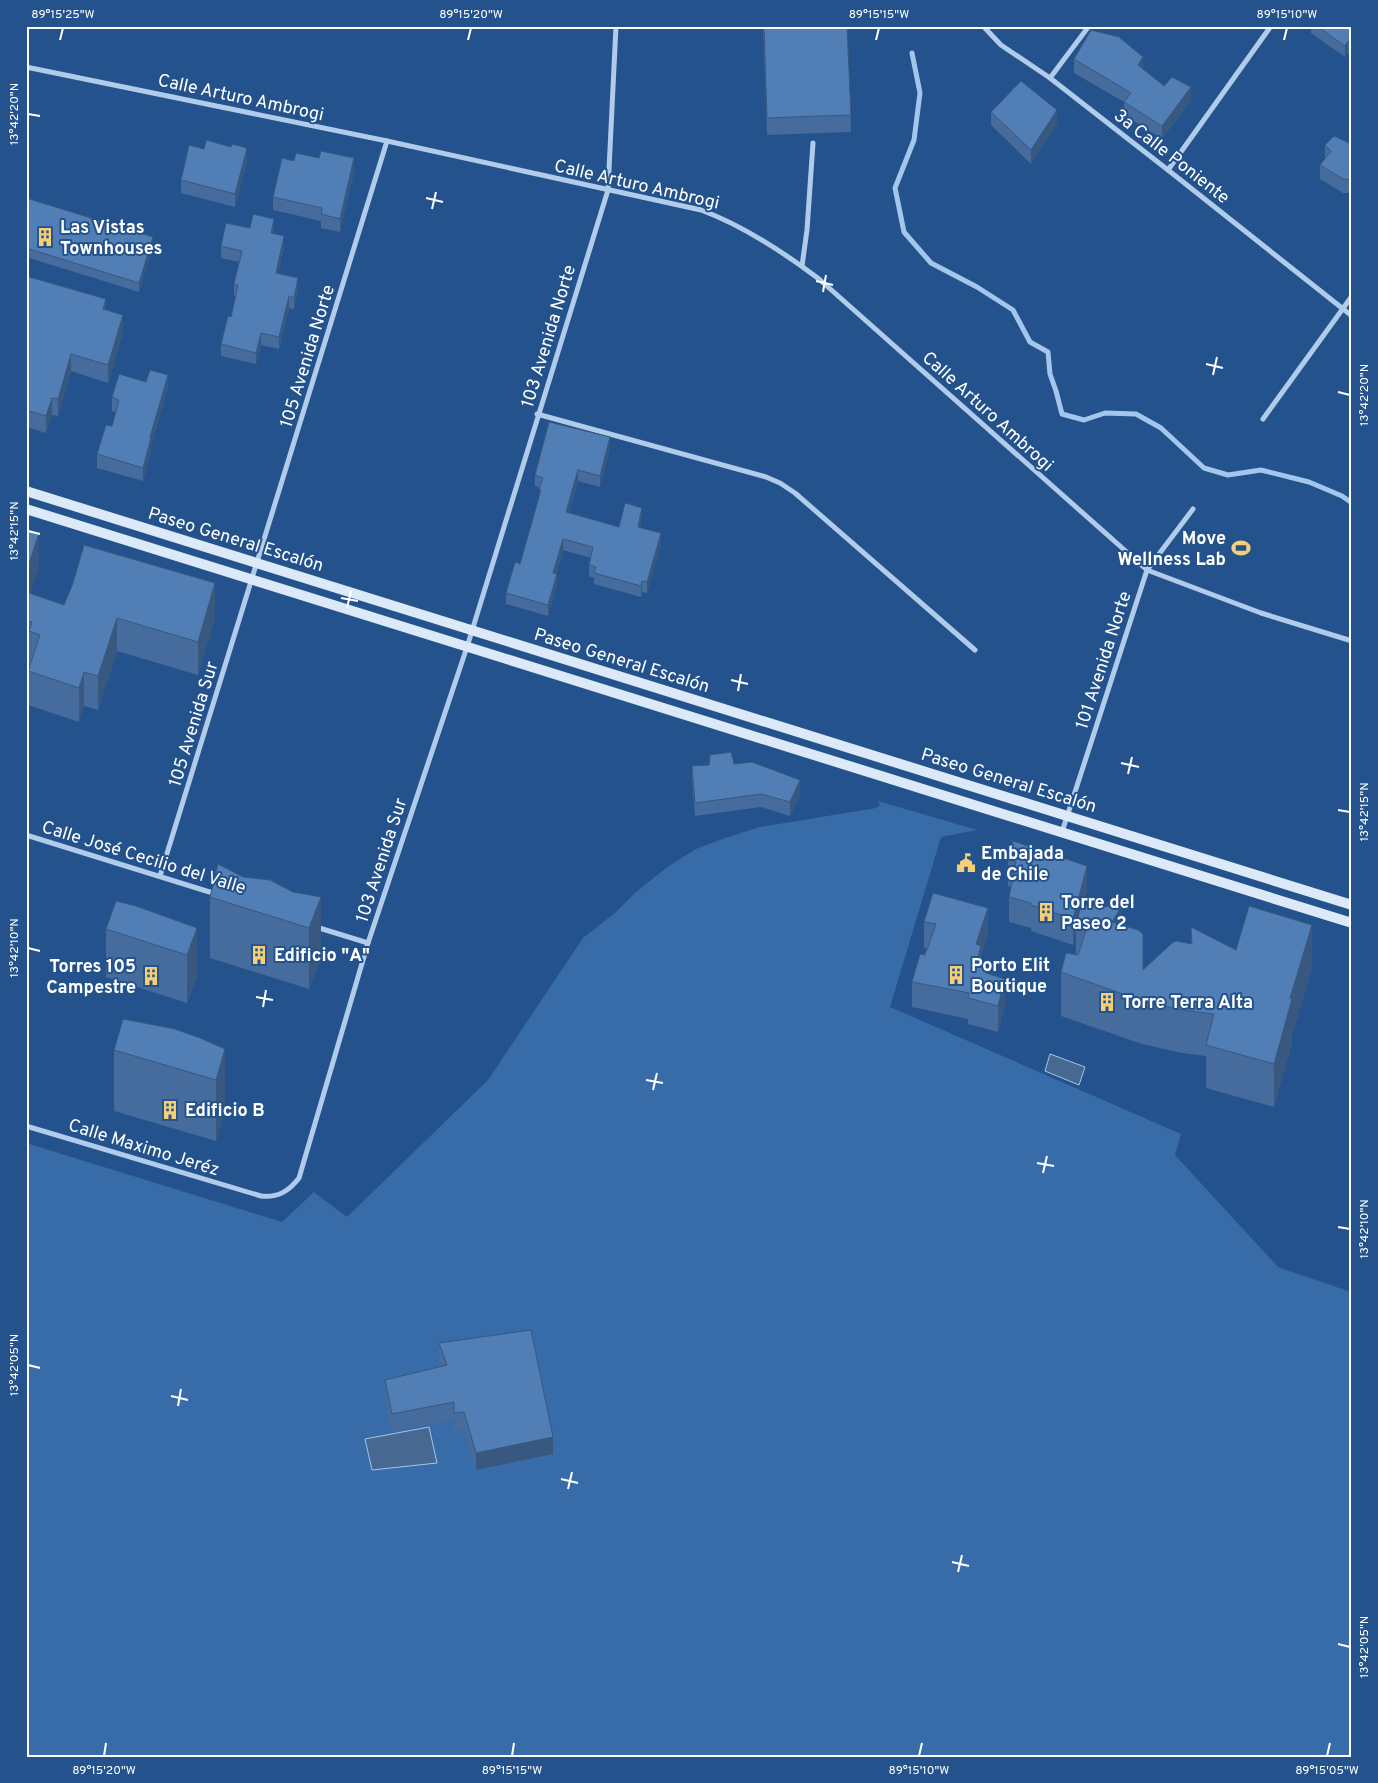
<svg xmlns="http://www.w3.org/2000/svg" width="1378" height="1783" viewBox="0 0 1378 1783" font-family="Overpass,sans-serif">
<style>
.green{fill:#376ca9}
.water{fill:#466891;stroke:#a5c6ec}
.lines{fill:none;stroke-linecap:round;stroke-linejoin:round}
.stream{stroke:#a5c6ec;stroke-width:5}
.street{stroke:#b1cceb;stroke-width:5}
.secondary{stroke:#dce9f9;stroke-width:10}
.wall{fill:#456c9c}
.shaded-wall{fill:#38587f}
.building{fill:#507eb5;stroke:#38587f}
.ticks{fill:none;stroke:#fff;stroke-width:2}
.labels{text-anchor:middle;stroke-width:4;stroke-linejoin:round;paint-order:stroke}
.street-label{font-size:18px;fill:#fff;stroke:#23528c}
.poi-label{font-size:18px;font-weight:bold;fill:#fff;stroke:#23528c;text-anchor:start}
.neatline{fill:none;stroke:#fff;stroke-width:2}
.ticks-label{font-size:12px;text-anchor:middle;fill:#fff}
</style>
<rect width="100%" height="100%" fill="#23528c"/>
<!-- green -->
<path class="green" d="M878,801L977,830L941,837L890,1007L1181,1134L1175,1155L1278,1267L1348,1291L1352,1294V1757H26V1143L282,1222L314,1192L347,1217L488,1080L583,938L616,912L636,892L666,868L696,849L725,838L760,827L876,808L880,805Z"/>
<!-- water -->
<g class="water">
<path d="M1050,1054L1085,1067L1079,1085L1045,1071Z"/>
<path d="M429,1427L437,1463L372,1470L365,1439Z"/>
</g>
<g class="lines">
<!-- stream -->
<path class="stream" d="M912,53L920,93L914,140L895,188L904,232L931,263L977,287L1013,310L1030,342L1048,352L1050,374L1056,391L1062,414L1084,420L1105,413L1136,414L1161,428L1204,468L1228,475L1261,470L1309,482L1342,496L1352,503"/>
<!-- street -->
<g class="street">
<path d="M983,26L1001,45L1050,78L1168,170L1352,316"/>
<path d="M26,67L387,141L701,210C744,226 782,251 819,279L1147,570L1261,613L1352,641"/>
<path d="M1050,78L1089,26"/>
<path d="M1168,170L1271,26"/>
<path d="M802,266L807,230L813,143"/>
<path d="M537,414L766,477L780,483L795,493L975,650"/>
<path d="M1263,419L1352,296"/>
<path d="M1062,832L1147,570L1193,509"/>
<path d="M26,835L216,894"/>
<path d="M160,876L387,141"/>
<path d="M316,927L368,943"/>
<path d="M26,1126L261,1196C278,1198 289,1191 299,1178L368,943L467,647L608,190L616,26"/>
</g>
<!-- secondary -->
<g class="secondary">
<path d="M26,491L1352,905"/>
<path d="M26,509L1352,923"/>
</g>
</g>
<!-- wall -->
<g class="wall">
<path d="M763,26H847L851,132L767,135Z"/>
<path d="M1311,26H1352V56L1348,53L1345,57L1311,33Z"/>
<path d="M1074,59L1143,69L1164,86L1191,100L1162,139L1124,115V102L1074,73Z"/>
<path d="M991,112L1057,123L1031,164L991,125Z"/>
<path d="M1351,144H1352V193H1343L1320,179V165L1325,159V145Z"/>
<path d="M247,161L235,207L181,193V180Z"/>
<path d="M294,161L354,172L340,232L321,228V221L273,210V197Z"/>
<path d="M26,198L153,246L139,292L26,257Z"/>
<path d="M250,228L274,231V234L284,248L278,273L298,290L294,309L289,308L279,349L261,345L256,364L221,356V344L231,317L236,296H234V284L239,262L221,258V246Z"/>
<path d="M26,276L106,310L123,332L108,383L71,371L58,416L52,415L46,433L26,427Z"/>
<path d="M168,388L151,445V451L143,481L97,468V454L112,426L116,412L112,411V397Z"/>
<path d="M610,448L600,487L578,481L569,513L619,527L642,519L640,527L661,544L647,593L642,592L641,597L594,584V578L589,576V565L591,558L563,550L556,574L557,585L548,616L506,604V593L520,564L539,498L540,488L535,486V475Z"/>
<path d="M26,529L39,567L30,593L64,605L215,617L198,675L117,651L98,710L84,706L79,722L28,705V671L30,665H29V655L26,654Z"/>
<path d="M734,764L800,794L790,816L761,807L695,816L692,779V766Z"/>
<path d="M1013,841L1087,892L1083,905L1121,925L1143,969L1191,944V927L1236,950L1312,968L1292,1035V1042L1274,1107L1206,1088V1056L1182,1053L1142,1044L1061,1016V972L1076,955V931L1073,945L1031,931V928L1009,922V897L1011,886H1008V860Z"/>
<path d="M243,877L293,892L321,897V958L309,989L210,958V897Z"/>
<path d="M924,922L988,934L981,956V967L986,973L1005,1005L998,1032L968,1024V1019L912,1007V982L927,948H924Z"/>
<path d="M197,928V976L187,1003L106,977V929Z"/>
<path d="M225,1049V1110L216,1141L114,1111V1050Z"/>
<path d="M439,1343L553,1454L476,1470L464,1429L454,1431V1419L392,1432L385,1397V1380L441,1367L439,1361Z"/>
</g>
<!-- shaded-wall -->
<g class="shaded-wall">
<path d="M1348,41V53L1345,57V46Z"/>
<path d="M1143,57V71L1138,65Z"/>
<path d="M1191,87V100L1162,139V126Z"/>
<path d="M1057,110V123L1031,164V150Z"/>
<path d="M247,148V161L235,207V194Z"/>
<path d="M354,158V172L340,232V219Z"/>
<path d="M274,219V231L271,245V233Z"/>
<path d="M284,236V248L276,284V273Z"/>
<path d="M153,237V246L139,292V283Z"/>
<path d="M298,278V290L294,309V298Z"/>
<path d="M289,296V308L279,349V337Z"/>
<path d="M106,299V316L103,309Z"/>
<path d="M123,315V332L108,383V365Z"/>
<path d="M261,333V345L256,364V353Z"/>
<path d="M71,354V371L58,416V399Z"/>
<path d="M168,375V388L151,445V451L143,481V468L150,437Z"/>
<path d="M52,398V415L46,433V416Z"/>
<path d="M610,437V448L600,487V476Z"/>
<path d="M578,470V481L566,523V512Z"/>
<path d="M642,508V519L638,538V527Z"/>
<path d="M39,533V567L26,607V573Z"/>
<path d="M661,533V544L647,593V582Z"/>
<path d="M563,539V550L553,584V573Z"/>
<path d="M557,574V585L548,616V605Z"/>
<path d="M642,581V592L641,597V586Z"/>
<path d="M215,583V617L198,675V642Z"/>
<path d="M117,618V651L98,710V676Z"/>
<path d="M84,672V706L79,722V688Z"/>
<path d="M800,780V794L790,816V802Z"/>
<path d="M1087,866V892L1078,926L1076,925V931L1073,945V919Z"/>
<path d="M321,897V958L309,989V928Z"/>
<path d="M1121,907V950L1112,922Z"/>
<path d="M988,908V934L981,956V972L976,970V944Z"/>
<path d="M1312,925V968L1292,1035V1042L1274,1107V1064L1290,998Z"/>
<path d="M197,928V976L187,1003V955Z"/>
<path d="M1005,979V1005L998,1032V1006Z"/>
<path d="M225,1049V1110L216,1141V1080Z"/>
<path d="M553,1437V1454L476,1470V1453Z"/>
</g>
<!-- building -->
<g class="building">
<path d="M764,26H847L851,115L767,118Z"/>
<path d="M1317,26H1352V44L1348,41L1345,46Z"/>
<path d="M1091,30L1119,37L1143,57L1138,65L1164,86L1172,77L1191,87L1162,126L1124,102L1131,93L1074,59Z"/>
<path d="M1021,81L1057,110L1031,150L991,112Z"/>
<path d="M1334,136L1351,144H1352V180L1343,179L1320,165L1331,151L1325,145Z"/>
<path d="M206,140L231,147L232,144L247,148L235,194L181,180L189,145L204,149Z"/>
<path d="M321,151L354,158L340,219L321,214L322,208L273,197L282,158L294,161L296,153L319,158Z"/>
<path d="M26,198L153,237L139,283L26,248Z"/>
<path d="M253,214L274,219L271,233L284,236L276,273L298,278L294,298L289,296L279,337L261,333L256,353L221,344L228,316L231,317L238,285L234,284L242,251L221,246L226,223L250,228Z"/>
<path d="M26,276L106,299L103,309L123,315L108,365L71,354L58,399L52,398L46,416L26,410Z"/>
<path d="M150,370L168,375L150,437L151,438L143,468L97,454L106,425L112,426L119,400L112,397L119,374L146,382Z"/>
<path d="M549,422L610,437L600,476L578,470L566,512L619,527L625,503L642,508L638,527L661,533L647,582L642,581L641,586L594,573L596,567L589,565L593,547L563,539L553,573L557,574L548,605L506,593L515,562L520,564L541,490L539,489L543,478L535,475Z"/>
<path d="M26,529L39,533L26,573Z"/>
<path d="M84,545L215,583L198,642L117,618L98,676L84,672L79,688L28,671L40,635L29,631L32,622L26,620V592L64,605L73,583Z"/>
<path d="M731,752L734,764L752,762L800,780L790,802L761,794L695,803L692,766L709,765L710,755Z"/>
<path d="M1013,841L1087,866L1073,919L1031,905V903L1009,897L1016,862L1008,860Z"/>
<path d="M218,864L243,877L270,880L293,892L321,897L309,928L210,897Z"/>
<path d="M933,893L988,908L976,944L981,946L976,966L986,969V973L1005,979L998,1006L968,998L969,993L912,982L920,954L925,955L936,924L924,922Z"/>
<path d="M116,901L136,906L197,928L187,955L106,929Z"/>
<path d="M1081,905L1121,907L1112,922L1138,930L1143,934V970L1172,943L1176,941L1192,944L1191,927L1236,950L1249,906L1312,925L1290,998L1292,999L1274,1064L1206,1045L1214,1014L1182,1010L1142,1001L1061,972L1066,953L1078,955L1087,927L1076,925Z"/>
<path d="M123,1019L175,1029L200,1038L225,1049L216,1080L114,1050Z"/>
<path d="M531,1330L553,1437L476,1453L464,1412L454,1413V1402L392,1414L385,1380L447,1365L439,1343Z"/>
</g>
<!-- ticks -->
<path class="ticks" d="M60,40L63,28M468,40L471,28M876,40L879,28M1284,40L1287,28M28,114L40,116M426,198L443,202M432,209L436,192M816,281L833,285M823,292L826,275M1206,364L1223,368M1213,375L1217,357M1338,392L1350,395M28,531L40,534M341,598L358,601M347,608L351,591M731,680L748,684M738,691L741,674M1121,763L1139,767M1128,774L1132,757M1338,810L1350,812M28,948L40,951M256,997L273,1000M263,1007L266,990M646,1080L663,1083M653,1090L657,1073M1037,1163L1054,1166M1043,1173L1047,1156M1338,1227L1350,1229M28,1365L40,1368M171,1396L188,1400M178,1406L181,1389M561,1479L578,1483M568,1489L572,1472M952,1562L969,1566M958,1572L962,1555M1338,1644L1350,1647M104,1756L106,1743M512,1756L514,1743M919,1756L922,1743M1327,1756L1330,1743"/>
<!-- icons -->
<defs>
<g id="building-bare" transform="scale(1.5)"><path d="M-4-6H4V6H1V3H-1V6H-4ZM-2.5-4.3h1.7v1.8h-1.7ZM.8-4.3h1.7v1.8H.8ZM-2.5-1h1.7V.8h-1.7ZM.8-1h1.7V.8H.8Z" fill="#f6cf74" stroke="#23528c" stroke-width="2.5" paint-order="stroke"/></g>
<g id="stadium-bare" transform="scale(1.5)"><path d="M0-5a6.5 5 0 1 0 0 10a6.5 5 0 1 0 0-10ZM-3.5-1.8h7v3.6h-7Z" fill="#f6cf74" stroke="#23528c" stroke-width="2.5" paint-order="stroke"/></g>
<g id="civic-bare" transform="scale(1.5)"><path d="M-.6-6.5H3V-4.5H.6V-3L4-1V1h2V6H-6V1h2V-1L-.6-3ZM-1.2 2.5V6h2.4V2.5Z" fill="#f6cf74" stroke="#23528c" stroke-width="2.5" paint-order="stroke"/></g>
</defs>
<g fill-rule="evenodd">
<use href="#building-bare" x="45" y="237"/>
<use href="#stadium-bare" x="1241" y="548"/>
<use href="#civic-bare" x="966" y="863"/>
<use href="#building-bare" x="1046" y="912"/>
<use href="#building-bare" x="259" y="955"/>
<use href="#building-bare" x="956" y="975"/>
<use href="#building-bare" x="151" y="976"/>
<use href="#building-bare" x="1107" y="1002"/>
<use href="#building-bare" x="170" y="1110"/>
</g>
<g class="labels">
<!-- street labels -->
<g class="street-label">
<text transform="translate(241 97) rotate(12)" y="6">Calle Arturo Ambrogi</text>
<text transform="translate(1172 156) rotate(38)" y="6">3a Calle Poniente</text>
<text transform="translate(637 184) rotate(13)" y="6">Calle Arturo Ambrogi</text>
<text transform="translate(548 336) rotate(-73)" y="6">103 Avenida Norte</text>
<text transform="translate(307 356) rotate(-73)" y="6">105 Avenida Norte</text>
<text transform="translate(988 411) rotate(42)" y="6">Calle Arturo Ambrogi</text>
<text transform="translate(236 539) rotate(17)" y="6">Paseo General Escalón</text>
<text transform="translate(622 660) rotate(17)" y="6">Paseo General Escalón</text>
<text transform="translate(1103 660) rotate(-72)" y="6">101 Avenida Norte</text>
<text transform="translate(193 724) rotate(-73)" y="6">105 Avenida Sur</text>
<text transform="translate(1009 780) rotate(17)" y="6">Paseo General Escalón</text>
<text transform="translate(144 857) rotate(17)" y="6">Calle José Cecilio del Valle</text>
<text transform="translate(381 860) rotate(-72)" y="6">103 Avenida Sur</text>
<text transform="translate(144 1147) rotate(17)" y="6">Calle Maximo Jeréz</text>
</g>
<!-- poi labels -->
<g class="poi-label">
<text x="60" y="233">Las Vistas<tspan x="60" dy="21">Townhouses</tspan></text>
<text x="1226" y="544" text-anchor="end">Move<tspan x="1226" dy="21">Wellness Lab</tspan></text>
<text x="981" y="859">Embajada<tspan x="981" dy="21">de Chile</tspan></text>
<text x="1061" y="908">Torre del<tspan x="1061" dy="21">Paseo 2</tspan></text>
<text x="274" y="961">Edificio "A"</text>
<text x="971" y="971">Porto Elit<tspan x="971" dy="21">Boutique</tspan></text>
<text x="136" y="972" text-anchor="end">Torres 105<tspan x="136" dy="21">Campestre</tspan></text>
<text x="1122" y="1008">Torre Terra Alta</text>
<text x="185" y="1116">Edificio B</text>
</g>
</g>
<!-- border -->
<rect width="1378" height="1783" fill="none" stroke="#23528c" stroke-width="55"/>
<rect x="28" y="28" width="1322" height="1728" class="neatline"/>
<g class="ticks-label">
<text x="63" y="18">89°15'25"W</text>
<text x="471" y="18">89°15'20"W</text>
<text x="879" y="18">89°15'15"W</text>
<text x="1287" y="18">89°15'10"W</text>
<text transform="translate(14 114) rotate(-90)" y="4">13°42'20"N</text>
<text transform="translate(1364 395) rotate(-90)" y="4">13°42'20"N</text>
<text transform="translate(14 531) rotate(-90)" y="4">13°42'15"N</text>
<text transform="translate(1364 812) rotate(-90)" y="4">13°42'15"N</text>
<text transform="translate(14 948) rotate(-90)" y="4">13°42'10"N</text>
<text transform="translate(1364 1229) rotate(-90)" y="4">13°42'10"N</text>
<text transform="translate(14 1365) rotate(-90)" y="4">13°42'05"N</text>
<text transform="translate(1364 1647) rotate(-90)" y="4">13°42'05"N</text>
<text x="104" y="1774">89°15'20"W</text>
<text x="512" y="1774">89°15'15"W</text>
<text x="919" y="1774">89°15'10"W</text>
<text x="1327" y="1774">89°15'05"W</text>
</g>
</svg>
